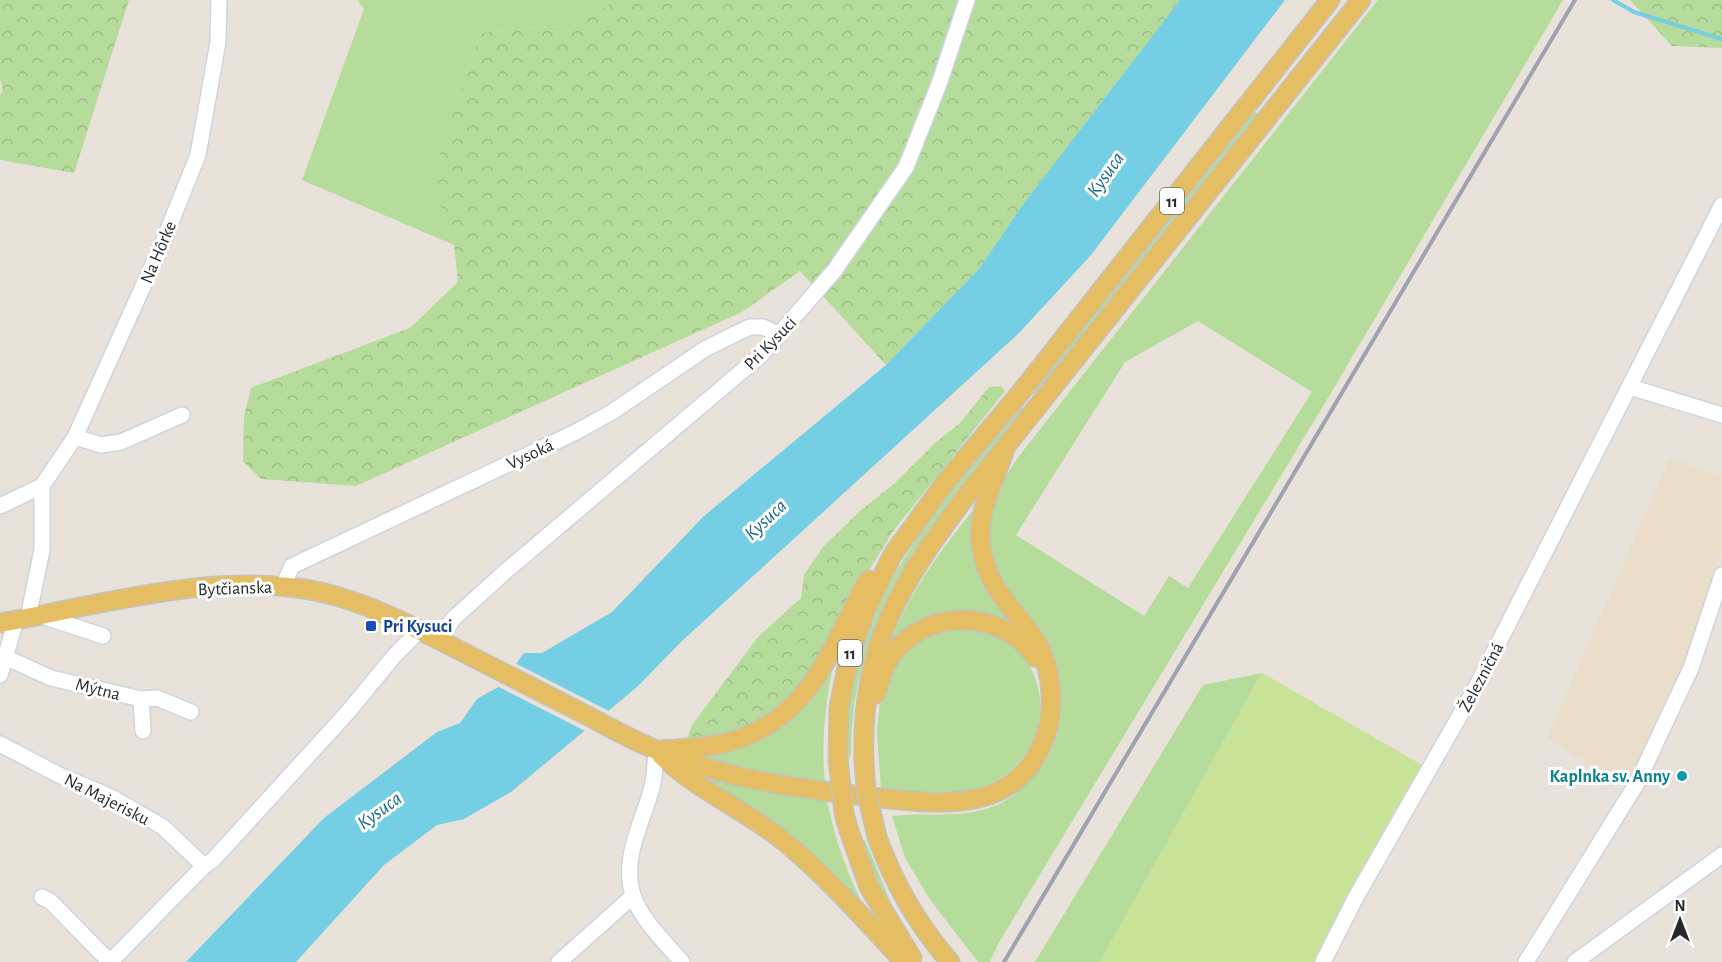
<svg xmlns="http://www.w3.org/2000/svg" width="1722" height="962" viewBox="0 0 1722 962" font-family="'Alegreya Sans',sans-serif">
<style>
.education{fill:#eaddca}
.grass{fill:#b5dc9a;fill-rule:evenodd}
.forest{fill:url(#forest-crowns)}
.pitch{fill:#c8e397}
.water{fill:#74cee4}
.pier{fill:#e9e2da}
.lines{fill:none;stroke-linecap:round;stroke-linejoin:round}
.stream{stroke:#74cee4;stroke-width:4}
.minor-casing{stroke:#d0d4e0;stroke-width:18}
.major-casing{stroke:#c3c3c3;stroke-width:21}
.minor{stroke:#fff;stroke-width:15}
.major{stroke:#e5be63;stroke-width:18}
.rail{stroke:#9ea2b1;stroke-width:4}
.major-bridge-casing{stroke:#c3c3c3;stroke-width:21;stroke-linecap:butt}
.major-bridge{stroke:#e5be63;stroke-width:18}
.transit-dot{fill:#1a4fb4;stroke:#fff;stroke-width:2}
.culture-dot{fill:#0f9aa8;stroke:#fff;stroke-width:2}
.labels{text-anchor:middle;stroke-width:6;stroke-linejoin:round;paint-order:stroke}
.shield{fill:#fff;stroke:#686868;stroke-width:1.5}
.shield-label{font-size:16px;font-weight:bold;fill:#282828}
.street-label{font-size:18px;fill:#282828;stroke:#fff}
.transit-label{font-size:18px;font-weight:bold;fill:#164399;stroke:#fff;text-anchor:start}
.culture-label{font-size:18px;font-weight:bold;fill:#0d838f;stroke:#fff;text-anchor:end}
.water-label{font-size:20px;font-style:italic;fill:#176c8c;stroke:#fff}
</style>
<defs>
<pattern id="forest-crowns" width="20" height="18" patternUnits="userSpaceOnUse" patternTransform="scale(1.5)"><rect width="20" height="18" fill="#b5dc9a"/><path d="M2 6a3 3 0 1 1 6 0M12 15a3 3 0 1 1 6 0" fill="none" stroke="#9cbd85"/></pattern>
</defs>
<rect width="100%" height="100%" fill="#e9e2da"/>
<!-- education -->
<path class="education" d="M1670,458L1722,476V551L1688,653L1632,780L1615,769L1610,778L1547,738Z"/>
<!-- grass -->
<g class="grass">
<path d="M357,0H619L561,26L480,33L433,179L454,245L302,180L364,9Z"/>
<path d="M1378,0H1563L1328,398L998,944L990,962H978L931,901L905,858L892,816C922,812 952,818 982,810C1009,804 1030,783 1045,761C1058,741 1062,719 1061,696C1060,681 1058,665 1052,652C1034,617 995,593 989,553C983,512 997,489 1019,456ZM1198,321L1312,392L1188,588L1169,576L1144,616L1016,535L1125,362Z"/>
<path d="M1253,111L1259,115L1037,393H1034L1033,390Z"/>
<path d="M1018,407H1022L1024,411C934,524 853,600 851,754L849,758L846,756C842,610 934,514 1018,407Z"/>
<path d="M974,509L979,572L992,598L1017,627L991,617L894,641L892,639C911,590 941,550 974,509Z"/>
<path d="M949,626C962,627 982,627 994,633C1063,669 1052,763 980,788C948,799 913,793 881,790L877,733L880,700L886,679L911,643Z"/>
<path d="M833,667C825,705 821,744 825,783L762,775L687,754Z"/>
<path d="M1262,673L1100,962H1035L1203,685Z"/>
<path d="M685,769C732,785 778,793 827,800C835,842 850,881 870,919Z"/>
<path d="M860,840H865L895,913L882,895Z"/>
</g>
<!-- forest -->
<g class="forest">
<path d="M0,0H129L74,173L0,160V95L3,90L0,79Z"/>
<path d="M619,0H1180L1024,203L979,269L886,365L800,271L742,312L356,486L261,479L243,461L244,417L251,388L410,328L458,282L454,245L432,179L480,33L561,26Z"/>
<path d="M1630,0H1722V48L1672,46Z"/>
<path d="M1001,386L1005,391L894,530L850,600L804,685L759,723L723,737L687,739L692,725L758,637L801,598L804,575L823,547L861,510L895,483L935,443L960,423L989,387Z"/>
</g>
<!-- pitch -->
<path class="pitch" d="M1262,673L1424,766L1317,962H1100Z"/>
<!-- water -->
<path class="water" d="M1180,0H1285L1091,255L1019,333L682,641L637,687L511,792L464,819L437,825L384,865L296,962H186L324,818L437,732L460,723L477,699L500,686L524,653H542L612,612L704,516L886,365L979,269L1024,203Z"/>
<!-- pier -->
<path class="pier" d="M513,662L611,712L587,732L495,685Z"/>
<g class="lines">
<!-- stream -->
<path class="stream" d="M1613,0L1634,12L1722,39"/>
<!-- minor casing -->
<g class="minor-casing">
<g id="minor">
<path d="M1630,387L1722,415"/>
<path d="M75,437L101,445L121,442L182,415"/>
<path d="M0,506L42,486"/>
<path d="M283,586L292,566L576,432L612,412L705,349L735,334L750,327H763L780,335"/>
<path d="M39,615L103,636"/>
<path d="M28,618L42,550V486L75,437L163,242L198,155L218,42L219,0"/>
<path d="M440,640L453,619L506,571L761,355L834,271L906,167L939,84L967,0"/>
<path d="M7,658L51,678L141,699L157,698L191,712"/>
<path d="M0,675L16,620"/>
<path d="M141,699L143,731"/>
<path d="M0,744L59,775L113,798L163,827L204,866"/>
<path d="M656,750C655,762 655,776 652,787C643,822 621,858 633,895C641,920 665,942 682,962"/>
<path d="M42,897L50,901L110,962"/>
<path d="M110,962L204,866L213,860L348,712L394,656L420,630"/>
<path d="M559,962L633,896"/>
<path d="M1323,962L1356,897L1475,689L1722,205"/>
<path d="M1526,962L1637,783L1691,668L1722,575"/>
<path d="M1575,962L1722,855"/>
</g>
</g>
<!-- major casing -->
<g class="major-casing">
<g id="major">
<path d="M0,623C101,605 217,570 320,592C365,602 406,623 447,644C494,668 541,692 588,716C611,728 634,741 659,751C733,782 811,790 890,799C947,805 1013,809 1041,747C1056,716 1054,673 1037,643C1014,605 988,593 981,545C976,511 996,480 1005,448"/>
<path d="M876,694C882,672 889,653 907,639C945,608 1008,616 1035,657"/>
<path d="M661,750C683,748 708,748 730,742C813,717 830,648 868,580"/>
<path d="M662,756C698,791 746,810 785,842C828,878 866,921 904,962"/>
<path d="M838,759L839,707L849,657L867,607L893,554L948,479L1021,392L1330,0"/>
<path d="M864,761C860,646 900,584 967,495L1361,0"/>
<path d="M849,831L869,887L912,958"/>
<path d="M877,837C894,884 917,924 950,962"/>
</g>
</g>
<!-- minor -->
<use href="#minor" class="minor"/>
<!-- major -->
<use href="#major" class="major"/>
<!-- rail -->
<path class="rail" d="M1004,962L1575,0"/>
<!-- major-bridge casing -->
<g class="major-bridge-casing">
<g id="major-bridge">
<path d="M838,759L844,813L849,831"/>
<path d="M864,761L866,790L877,837"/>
</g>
</g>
<!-- major-bridge -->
<use href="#major-bridge" class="major-bridge"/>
</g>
<!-- markers -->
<rect class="transit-dot" x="365" y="620" width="12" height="12" rx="3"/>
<circle class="culture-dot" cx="1682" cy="776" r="6"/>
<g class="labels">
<!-- shield labels -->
<g class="shield">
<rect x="1160" y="188" width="24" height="26" rx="4.5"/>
<rect x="838" y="640" width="24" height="26" rx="4.5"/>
</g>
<g class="shield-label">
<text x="1172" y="207">11</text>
<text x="850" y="659">11</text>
</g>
<!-- street labels -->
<g class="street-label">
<text transform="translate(158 252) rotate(-67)" y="6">Na Hôrke</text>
<text transform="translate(770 343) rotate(-46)" y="6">Pri Kysuci</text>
<text transform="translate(530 454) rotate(-25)" y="6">Vysoká</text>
<text transform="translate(235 588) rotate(-2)" y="6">Bytčianska</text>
<text transform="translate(1481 677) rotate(-62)" y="6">Železničná</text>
<text transform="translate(98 689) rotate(14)" y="6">Mýtna</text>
<text transform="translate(107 799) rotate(27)" y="6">Na Majerisku</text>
</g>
<!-- transit labels -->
<g class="transit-label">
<text x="383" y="632">Pri Kysuci</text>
</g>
<!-- culture labels -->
<g class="culture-label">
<text x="1670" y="782">Kaplnka sv. Anny</text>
</g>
<!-- water labels -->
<g class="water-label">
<text transform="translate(1105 174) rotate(-55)" y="7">Kysuca</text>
<text transform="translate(765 519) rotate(-43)" y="7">Kysuca</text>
<text transform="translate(379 810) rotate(-36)" y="7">Kysuca</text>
</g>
</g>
<!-- north arrow -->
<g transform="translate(1680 920)" stroke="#ffffff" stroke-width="4.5" paint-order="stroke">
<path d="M0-4.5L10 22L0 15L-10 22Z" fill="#282828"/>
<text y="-9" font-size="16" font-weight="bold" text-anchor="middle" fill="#282828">N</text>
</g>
</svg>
